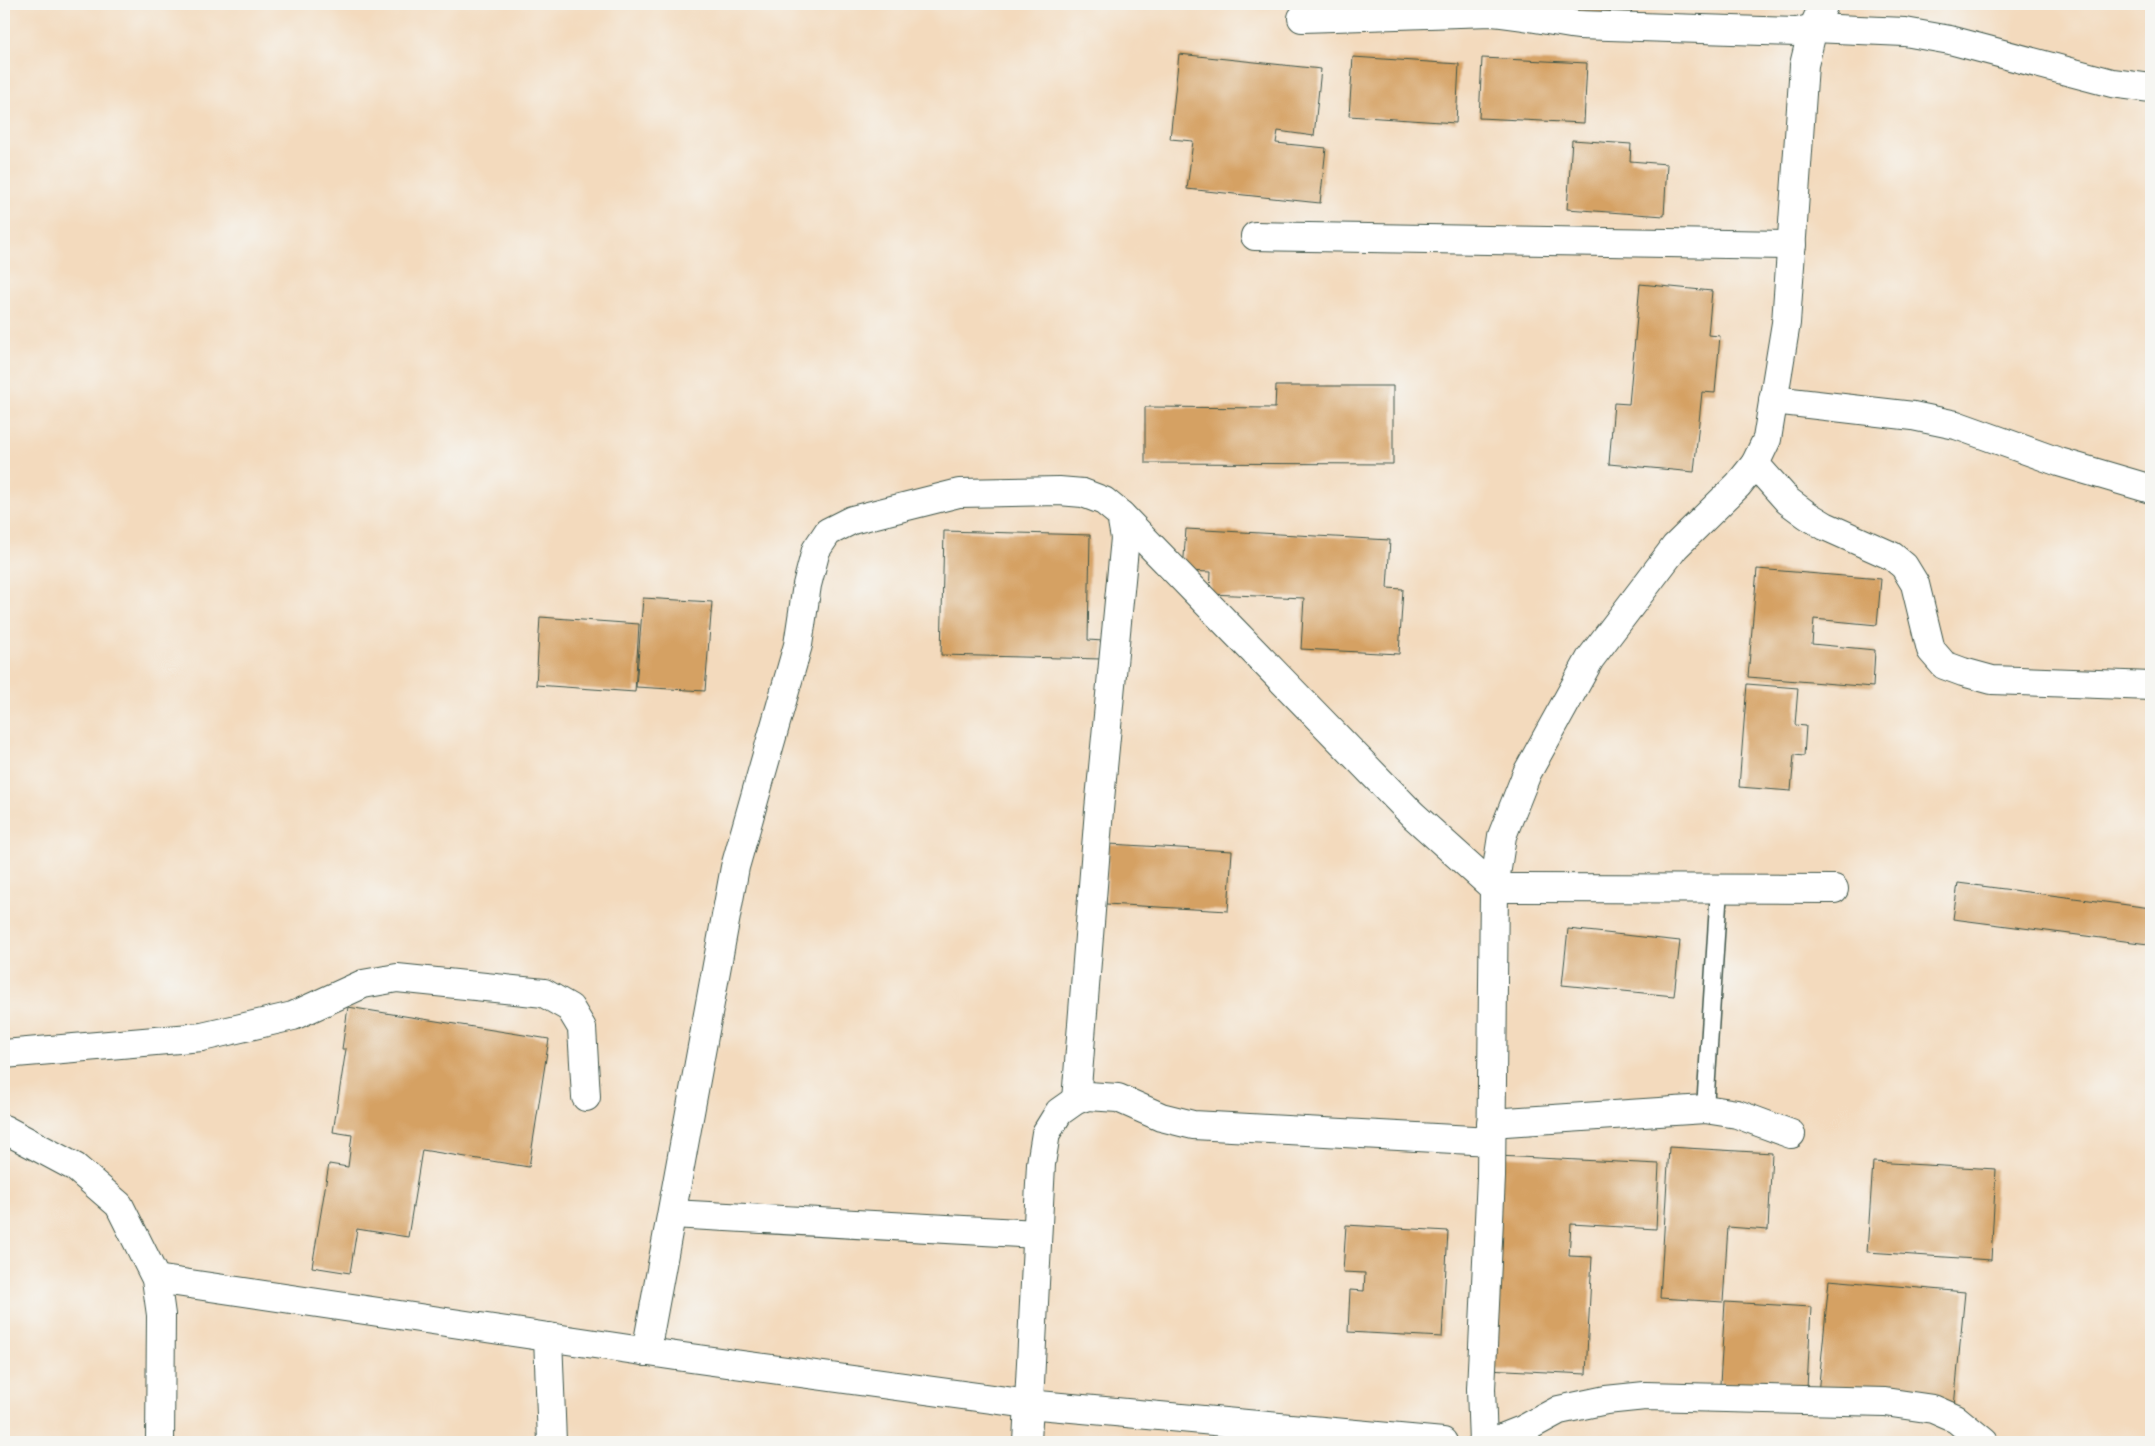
<svg xmlns="http://www.w3.org/2000/svg" width="2155" height="1446" viewBox="0 0 2155 1446" font-family="'Playpen Sans',sans-serif">
<style>
.building{fill:#d5a163}
.lines{fill:none;stroke-linecap:round;stroke-linejoin:round}
.lane-casing{stroke:#3f5549;stroke-width:19}
.street-casing{stroke:#3f5549;stroke-width:30}
.lane{stroke:#fff;stroke-width:16}
.street{stroke:#fff;stroke-width:28}
</style>
<rect width="100%" height="100%" fill="#f6f6f2"/>
<filter id="ink" filterUnits="userSpaceOnUse"><feTurbulence type="fractalNoise" baseFrequency=".02" numOctaves="2"/><feDisplacementMap in="SourceGraphic" scale="10" xChannelSelector="R" yChannelSelector="G"/><feConvolveMatrix kernelMatrix="1 2 1 2 8 2 1 2 1" color-interpolation-filters="sRGB"/></filter>
<filter id="wash" filterUnits="userSpaceOnUse"><feTurbulence type="fractalNoise" baseFrequency=".0096" numOctaves="4" result="noise"/><feDisplacementMap in="SourceGraphic" scale="20" xChannelSelector="R" yChannelSelector="G"/><feGaussianBlur stdDeviation="1.12" result="paint"/><feColorMatrix in="noise" values="0 0 0 0 0 0 0 0 0 0 0 0 0 0 0 0 0 1.4 0 .05"/><feComposite in="paint" operator="in"/></filter>
<g filter="url(#wash)">
<rect width="100%" height="100%" fill="#f3dabd"/>
<g id="blocks">
<!-- building -->
<g class="building">
<path d="M1559,4H1632L1631,19L1558,15Z"/>
<path d="M1179,54L1321,69L1314,136L1278,131L1276,143L1326,148L1320,203L1187,189L1193,141L1170,139Z"/>
<path d="M1353,57L1459,64L1456,123L1349,116Z"/>
<path d="M1482,58L1587,63L1584,123L1479,118Z"/>
<path d="M1572,140L1631,144L1630,161L1667,164L1664,216L1567,209Z"/>
<path d="M1640,284L1712,291L1708,335L1720,336L1715,393L1702,392L1694,472L1609,464L1614,403L1629,404Z"/>
<path d="M1276,386H1393V464L1145,463V407L1275,408Z"/>
<path d="M1186,529L1390,540L1387,588L1403,589L1399,654L1301,649L1304,598L1210,594L1211,572L1183,571Z"/>
<path d="M944,531L1090,535L1088,640L1103,641L1102,659L941,655Z"/>
<path d="M1757,569L1881,579L1877,625L1814,619L1812,644L1875,650L1873,687L1748,677Z"/>
<path d="M643,598L712,602L705,691L636,687Z"/>
<path d="M540,617L639,624L635,692L536,685Z"/>
<path d="M1747,684L1798,688L1795,725L1806,726L1804,756L1794,755L1791,791L1739,787Z"/>
<path d="M1109,844L1232,851L1228,911L1106,904Z"/>
<path d="M1958,883L2151,908L2148,944L1953,919Z"/>
<path d="M1568,929L1680,941L1674,996L1562,985Z"/>
<path d="M348,1007L549,1039L529,1167L422,1150L408,1237L357,1229L350,1273L312,1267L329,1164L348,1167L352,1135L333,1132L346,1049H342Z"/>
<path d="M1669,1147L1772,1153L1768,1230L1728,1227L1723,1302L1660,1298Z"/>
<path d="M1498,1156L1659,1164L1656,1229L1571,1224L1569,1256L1592,1257L1586,1374L1487,1369Z"/>
<path d="M1873,1162L1996,1169L1991,1260L1867,1252Z"/>
<path d="M1346,1225L1448,1231L1442,1337L1348,1332L1350,1290L1364,1291L1365,1273L1343,1272Z"/>
<path d="M1829,1280L1965,1292L1954,1407L1818,1394Z"/>
<path d="M1725,1302L1811,1307L1807,1389L1720,1384Z"/>
</g>
</g>
</g>
<g filter="url(#ink)">
<use href="#blocks" fill-opacity="0" stroke="#3f5549" stroke-width="1"/>
<g class="lines">
<!-- lane casing -->
<g class="lane-casing">
<path id="lane" d="M1705,1109L1719,889"/>
</g>
<!-- street casing -->
<g class="street-casing">
<g id="street">
<path d="M1302,18L1491,12C1521,14 1549,21 1578,25L1797,32L1813,28L1905,32L1950,40L2112,83L2151,88"/>
<path d="M1255,236L1792,245"/>
<path d="M1773,400L1913,416L1956,425L2059,462L2151,489"/>
<path d="M1755,464L1788,501L1807,515L1825,526L1892,556L1904,566L1915,584L1931,650L1944,665L1963,672L1992,680L2151,686"/>
<path d="M1121,515L1413,815L1494,888L1834,889"/>
<path d="M4,1054L202,1037L293,1016L363,984L397,978L544,993L570,1008L582,1028L586,1097"/>
<path d="M1491,1123L1705,1109L1737,1114L1791,1134"/>
<path d="M4,1129L75,1167L119,1205L156,1279L161,1315L160,1442"/>
<path d="M672,1214L1037,1234"/>
<path d="M156,1279L676,1356L1028,1404L1443,1442"/>
<path d="M548,1337L552,1442"/>
<path d="M646,1352L735,867L798,645L807,585L816,550L828,532L852,520L959,493L1059,491L1083,493L1104,501L1121,515L1125,538L1099,810L1076,1100"/>
<path d="M1027,1442L1041,1164L1046,1133L1059,1112L1076,1100L1088,1096L1118,1098L1161,1117L1193,1125L1491,1141"/>
<path d="M1483,1442L1481,1389L1491,1177L1494,888L1502,836L1527,773L1590,659L1675,547L1738,485L1755,464L1767,439L1786,323L1804,65L1813,28L1824,4"/>
<path d="M1492,1442L1522,1430L1559,1410L1606,1400L1645,1396L1885,1402L1933,1409L1956,1419L1984,1442"/>
</g>
</g>
<!-- lane -->
<use href="#lane" class="lane"/>
<!-- street -->
<use href="#street" class="street"/>
</g>
</g>
<!-- margin -->
<rect width="2155" height="1446" fill="none" stroke="#f6f6f2" stroke-width="20"/>
</svg>
